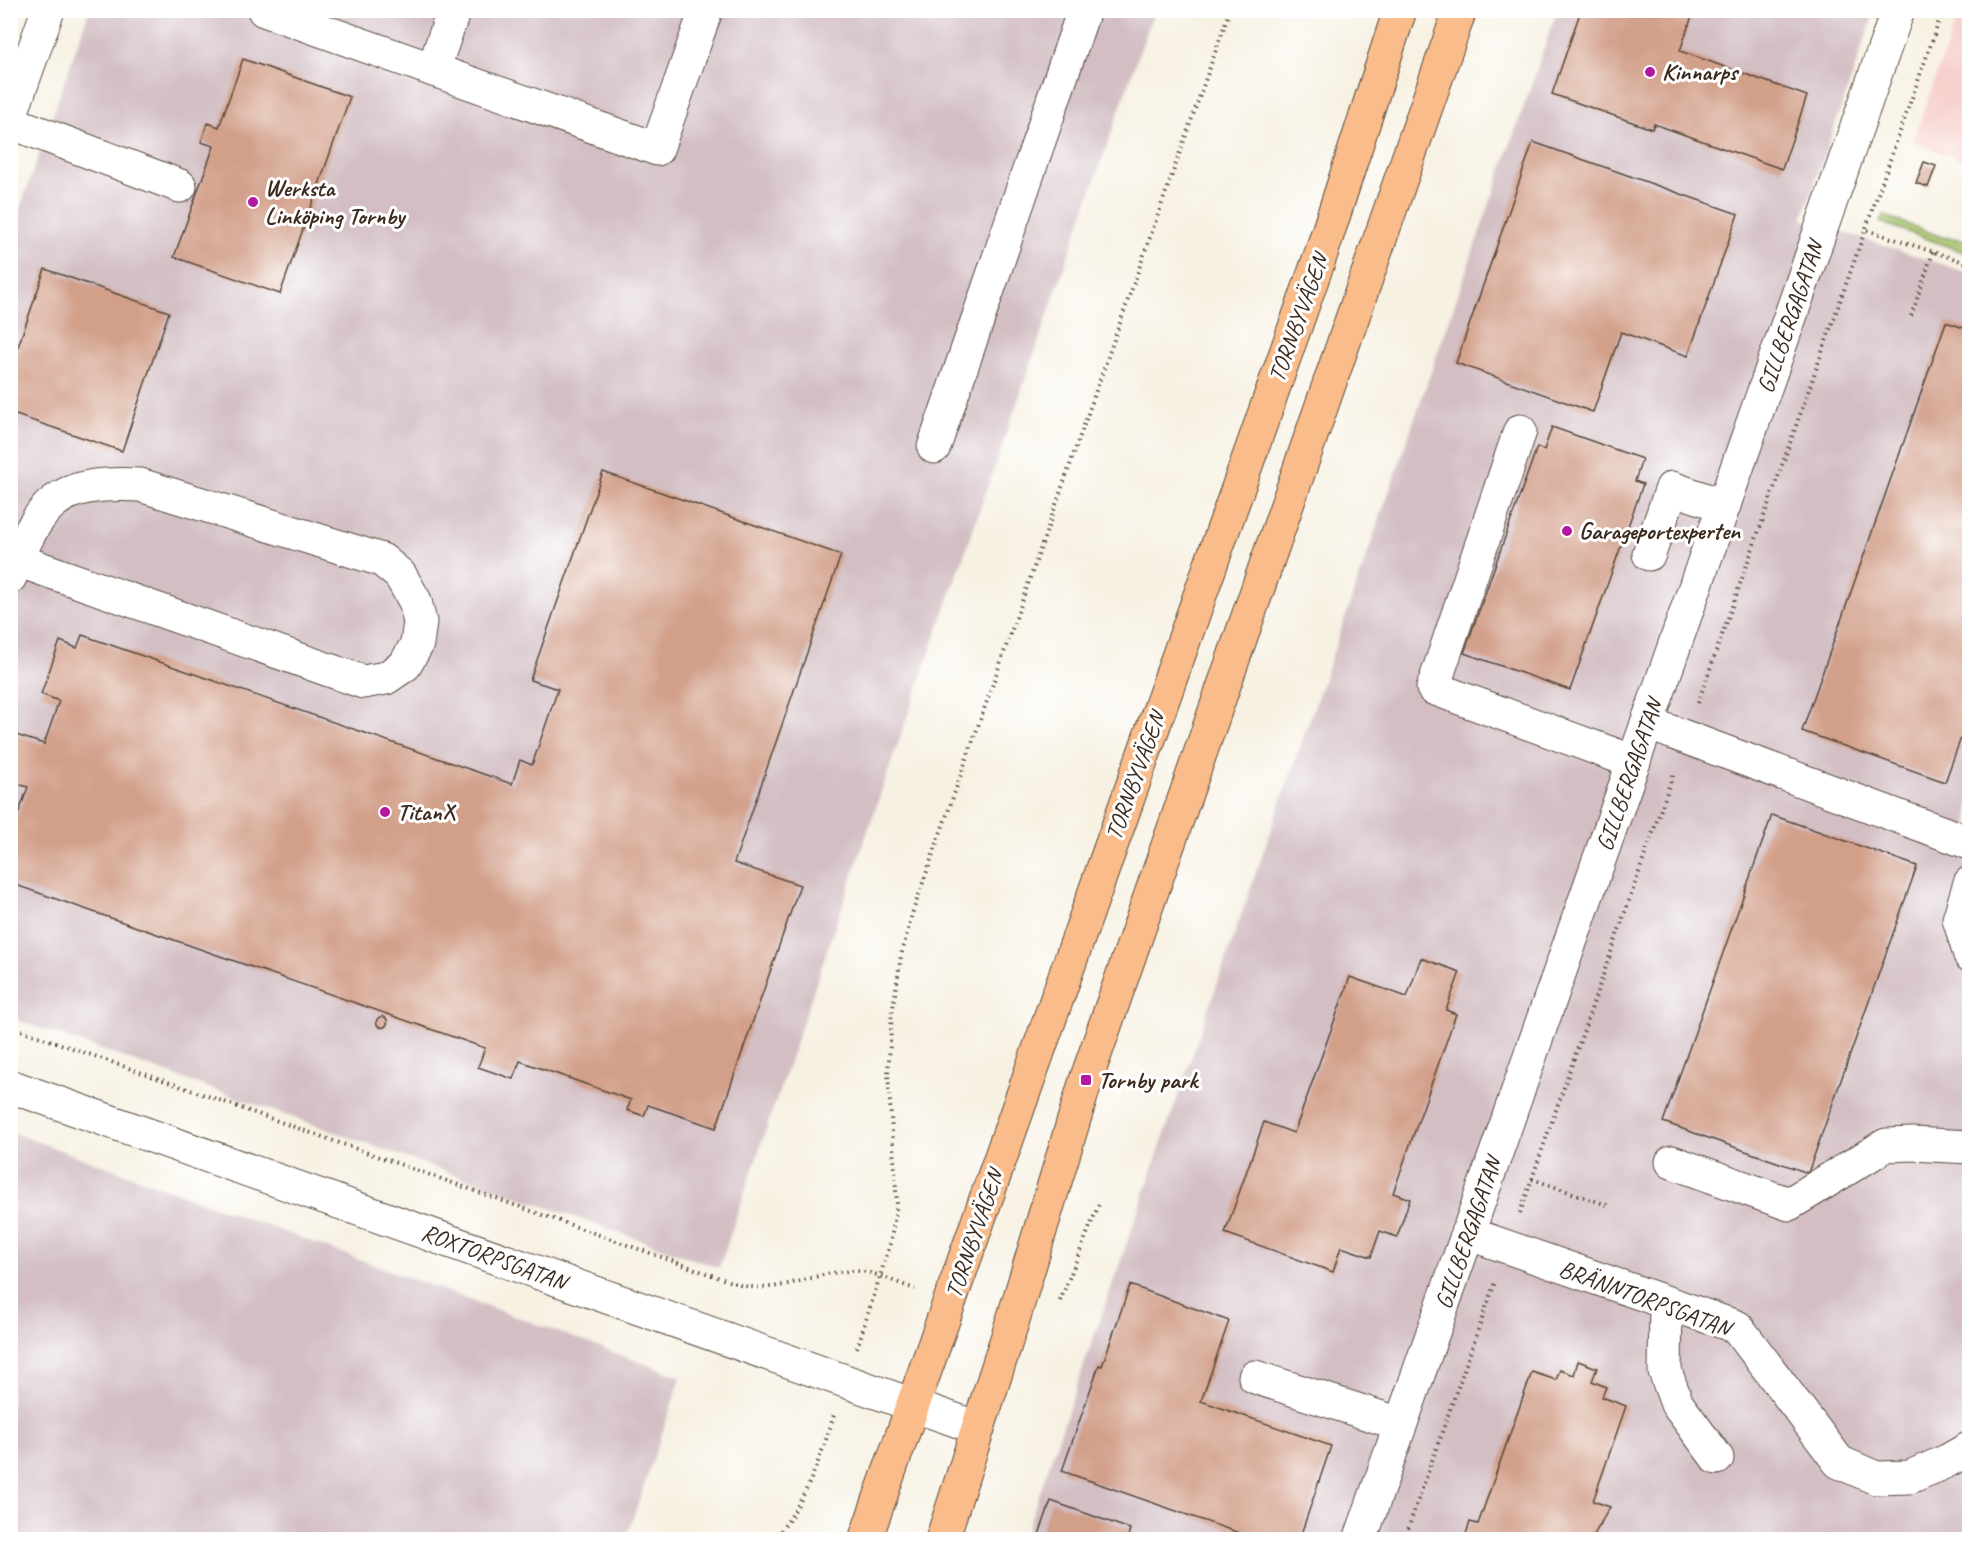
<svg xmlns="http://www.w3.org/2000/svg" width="1980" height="1550" viewBox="0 0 1980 1550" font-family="Caveat,sans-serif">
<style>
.built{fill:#f7d0cc}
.industrial{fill:#d2bec3}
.green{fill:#a4c46c;stroke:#707745;stroke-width:1.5}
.building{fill:#d29f89}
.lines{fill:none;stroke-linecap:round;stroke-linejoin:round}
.minor-casing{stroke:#57483b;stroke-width:35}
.major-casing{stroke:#57483b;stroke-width:35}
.path{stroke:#57483b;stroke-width:4;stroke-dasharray:1.5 4.5;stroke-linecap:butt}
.minor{stroke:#fff;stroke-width:33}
.major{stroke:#f9bc8a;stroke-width:33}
.poi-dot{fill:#b5179e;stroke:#fff;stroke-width:2}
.labels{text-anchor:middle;stroke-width:6;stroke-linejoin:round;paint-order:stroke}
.poi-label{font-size:24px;font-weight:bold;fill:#3b2a1e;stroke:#fff;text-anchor:start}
.street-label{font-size:24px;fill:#3b2a1e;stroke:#fff}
</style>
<rect width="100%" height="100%" fill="#fff"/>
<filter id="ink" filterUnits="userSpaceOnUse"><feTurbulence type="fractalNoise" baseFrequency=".0167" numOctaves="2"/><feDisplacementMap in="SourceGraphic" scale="12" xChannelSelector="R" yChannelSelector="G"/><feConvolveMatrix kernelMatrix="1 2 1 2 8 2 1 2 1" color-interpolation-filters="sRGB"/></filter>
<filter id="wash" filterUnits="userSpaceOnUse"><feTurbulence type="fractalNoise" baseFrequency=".008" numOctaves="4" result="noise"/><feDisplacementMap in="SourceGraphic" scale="24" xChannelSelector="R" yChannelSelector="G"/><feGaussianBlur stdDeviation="1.35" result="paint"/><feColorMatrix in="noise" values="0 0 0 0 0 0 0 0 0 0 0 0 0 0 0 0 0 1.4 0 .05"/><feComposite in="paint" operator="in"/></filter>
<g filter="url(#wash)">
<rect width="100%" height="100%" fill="#f7f1e2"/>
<!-- built -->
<path class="built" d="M1959,11H1969V163L1913,142Z"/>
<!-- industrial -->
<g class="industrial">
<path d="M89,11H1154L878,801L719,1268L11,1018V234Z"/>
<path d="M1557,11H1875L1802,219L1969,273V1539L1023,1540Z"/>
<path d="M11,1132L681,1377L626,1539H11Z"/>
</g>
<!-- green -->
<path class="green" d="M1883,215L1942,237L1969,240V254L1880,222Z"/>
<g id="blocks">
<!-- building -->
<g class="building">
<path d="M1581,10H1694L1680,51L1807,96L1782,169L1654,124L1652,129L1552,94Z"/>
<path d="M243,59L350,97L280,294L174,257L214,146L201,142L208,123L219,127Z"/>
<path d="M1533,142L1738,214L1688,356L1621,332L1593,412L1456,363Z"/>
<path d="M1924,162L1936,166L1928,187L1916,183Z"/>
<path d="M45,269L169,312L122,451L10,413V370Z"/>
<path d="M1946,322L1970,330V713L1945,782L1802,731Z"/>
<path d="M1552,427L1642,459L1635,481L1643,484L1570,690L1464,653L1537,447L1544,450Z"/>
<path d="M603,472L841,555L734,863L800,885L716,1128L648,1105L644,1116L627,1110L631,1100L520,1061L513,1079L478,1067L485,1048L10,883V837L28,787L10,782V733L44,744L59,701L41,694L60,641L77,648L82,635L512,784L520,760L532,765L558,689L530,680Z"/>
<path d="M1772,815L1917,866L1808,1173L1663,1122Z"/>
<path d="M1421,958L1460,972L1446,1010L1456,1014L1393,1193L1410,1199L1397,1237L1380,1231L1371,1257L1341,1247L1333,1272L1225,1233L1264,1122L1294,1133L1350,977L1407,997Z"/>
<circle cx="382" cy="1022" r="5.5"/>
<path d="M1130,1285L1229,1321L1201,1401L1331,1446L1299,1540H1259L1062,1471L1099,1365L1102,1366Z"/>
<path d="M1578,1361L1597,1368L1592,1381L1606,1387L1602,1397L1626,1406L1593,1501L1610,1507L1591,1540H1464L1470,1522L1478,1524L1532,1372L1556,1380L1560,1370L1574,1375Z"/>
<path d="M1051,1501L1130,1529L1127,1540H1037Z"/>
</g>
</g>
</g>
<g filter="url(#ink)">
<use href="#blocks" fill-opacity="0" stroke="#57483b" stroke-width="1.5"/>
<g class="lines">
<!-- minor casing -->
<g class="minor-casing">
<g id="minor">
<path d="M264,10L657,149L706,10"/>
<path d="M433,70L454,10"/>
<path d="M10,117L48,10"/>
<path d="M10,122L180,186"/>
<path d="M1520,431L1433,688L1634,762"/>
<path d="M934,447L1084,10"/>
<path d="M1649,554L1672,488L1724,506"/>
<path d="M10,577C40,502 55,481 140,485L382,560L400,575L415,601L420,622L417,644L405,665L386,678L363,682L17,560"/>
<path d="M1647,723L1970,843"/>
<path d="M1970,883L1959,919L1970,955"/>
<path d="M10,1086L978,1428"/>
<path d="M1672,1162L1789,1204L1886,1145L1912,1144L1970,1147"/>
<path d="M1467,1233L1737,1327L1839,1462L1876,1478L1910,1477L1947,1461L1970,1448"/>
<path d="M1666,1304L1665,1371L1677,1404L1717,1458"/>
<path d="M1255,1377L1400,1424"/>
<path d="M1360,1540L1898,10"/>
</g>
</g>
<!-- major casing -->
<g class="major-casing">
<g id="major">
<path d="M865,1540L1322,251L1400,10"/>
<path d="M942,1540L1012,1323L1086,1080L1460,10"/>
</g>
</g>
<!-- path -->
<g class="path">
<path d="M1867,230L1970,264"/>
<path d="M1911,316L1933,252"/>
<path d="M1698,703L1943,10"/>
<path d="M10,1026L740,1285C782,1295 813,1271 853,1271C873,1270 896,1283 915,1289"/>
<path d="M1532,1179L1607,1205"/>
<path d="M1520,1213L1674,772"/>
<path d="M1060,1301L1099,1204"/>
<path d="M857,1348L890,1245L897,1204L888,1074L892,1014L901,956L913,911L1230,10"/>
<path d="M773,1540C805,1504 820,1459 834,1415"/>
<path d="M1404,1540L1495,1282"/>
</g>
<!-- minor -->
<use href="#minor" class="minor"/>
<!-- major -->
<use href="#major" class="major"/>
</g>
</g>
<!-- markers -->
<g class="poi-dot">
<circle cx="1650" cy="72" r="6"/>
<circle cx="253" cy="202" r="6"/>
<circle cx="1567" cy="531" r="6"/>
<circle cx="385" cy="812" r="6"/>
<rect x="1080" y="1074" width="12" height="12" rx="3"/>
</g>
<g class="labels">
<!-- poi labels -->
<g class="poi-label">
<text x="1662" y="80">Kinnarps</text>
<text x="265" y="196">Werksta<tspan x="265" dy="28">Linköping Tornby</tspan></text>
<text x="1579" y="539">Garageportexperten</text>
<text x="397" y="820">TitanX</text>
<text x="1098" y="1088">Tornby park</text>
</g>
<!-- street labels -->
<g class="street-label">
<text transform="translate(1790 317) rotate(-71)" y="8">GILLBERGAGATAN</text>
<text transform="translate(1298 318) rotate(-70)" y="8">TORNBYVÄGEN</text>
<text transform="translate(1629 775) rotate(-71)" y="8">GILLBERGAGATAN</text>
<text transform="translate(1135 776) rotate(-70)" y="8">TORNBYVÄGEN</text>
<text transform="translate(1468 1233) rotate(-71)" y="8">GILLBERGAGATAN</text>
<text transform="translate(974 1234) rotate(-71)" y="8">TORNBYVÄGEN</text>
<text transform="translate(494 1257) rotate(20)" y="8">ROXTORPSGATAN</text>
<text transform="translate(1645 1298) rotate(20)" y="8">BRÄNNTORPSGATAN</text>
</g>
</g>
<!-- margin -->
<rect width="1980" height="1550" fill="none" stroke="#fff" stroke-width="36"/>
</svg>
